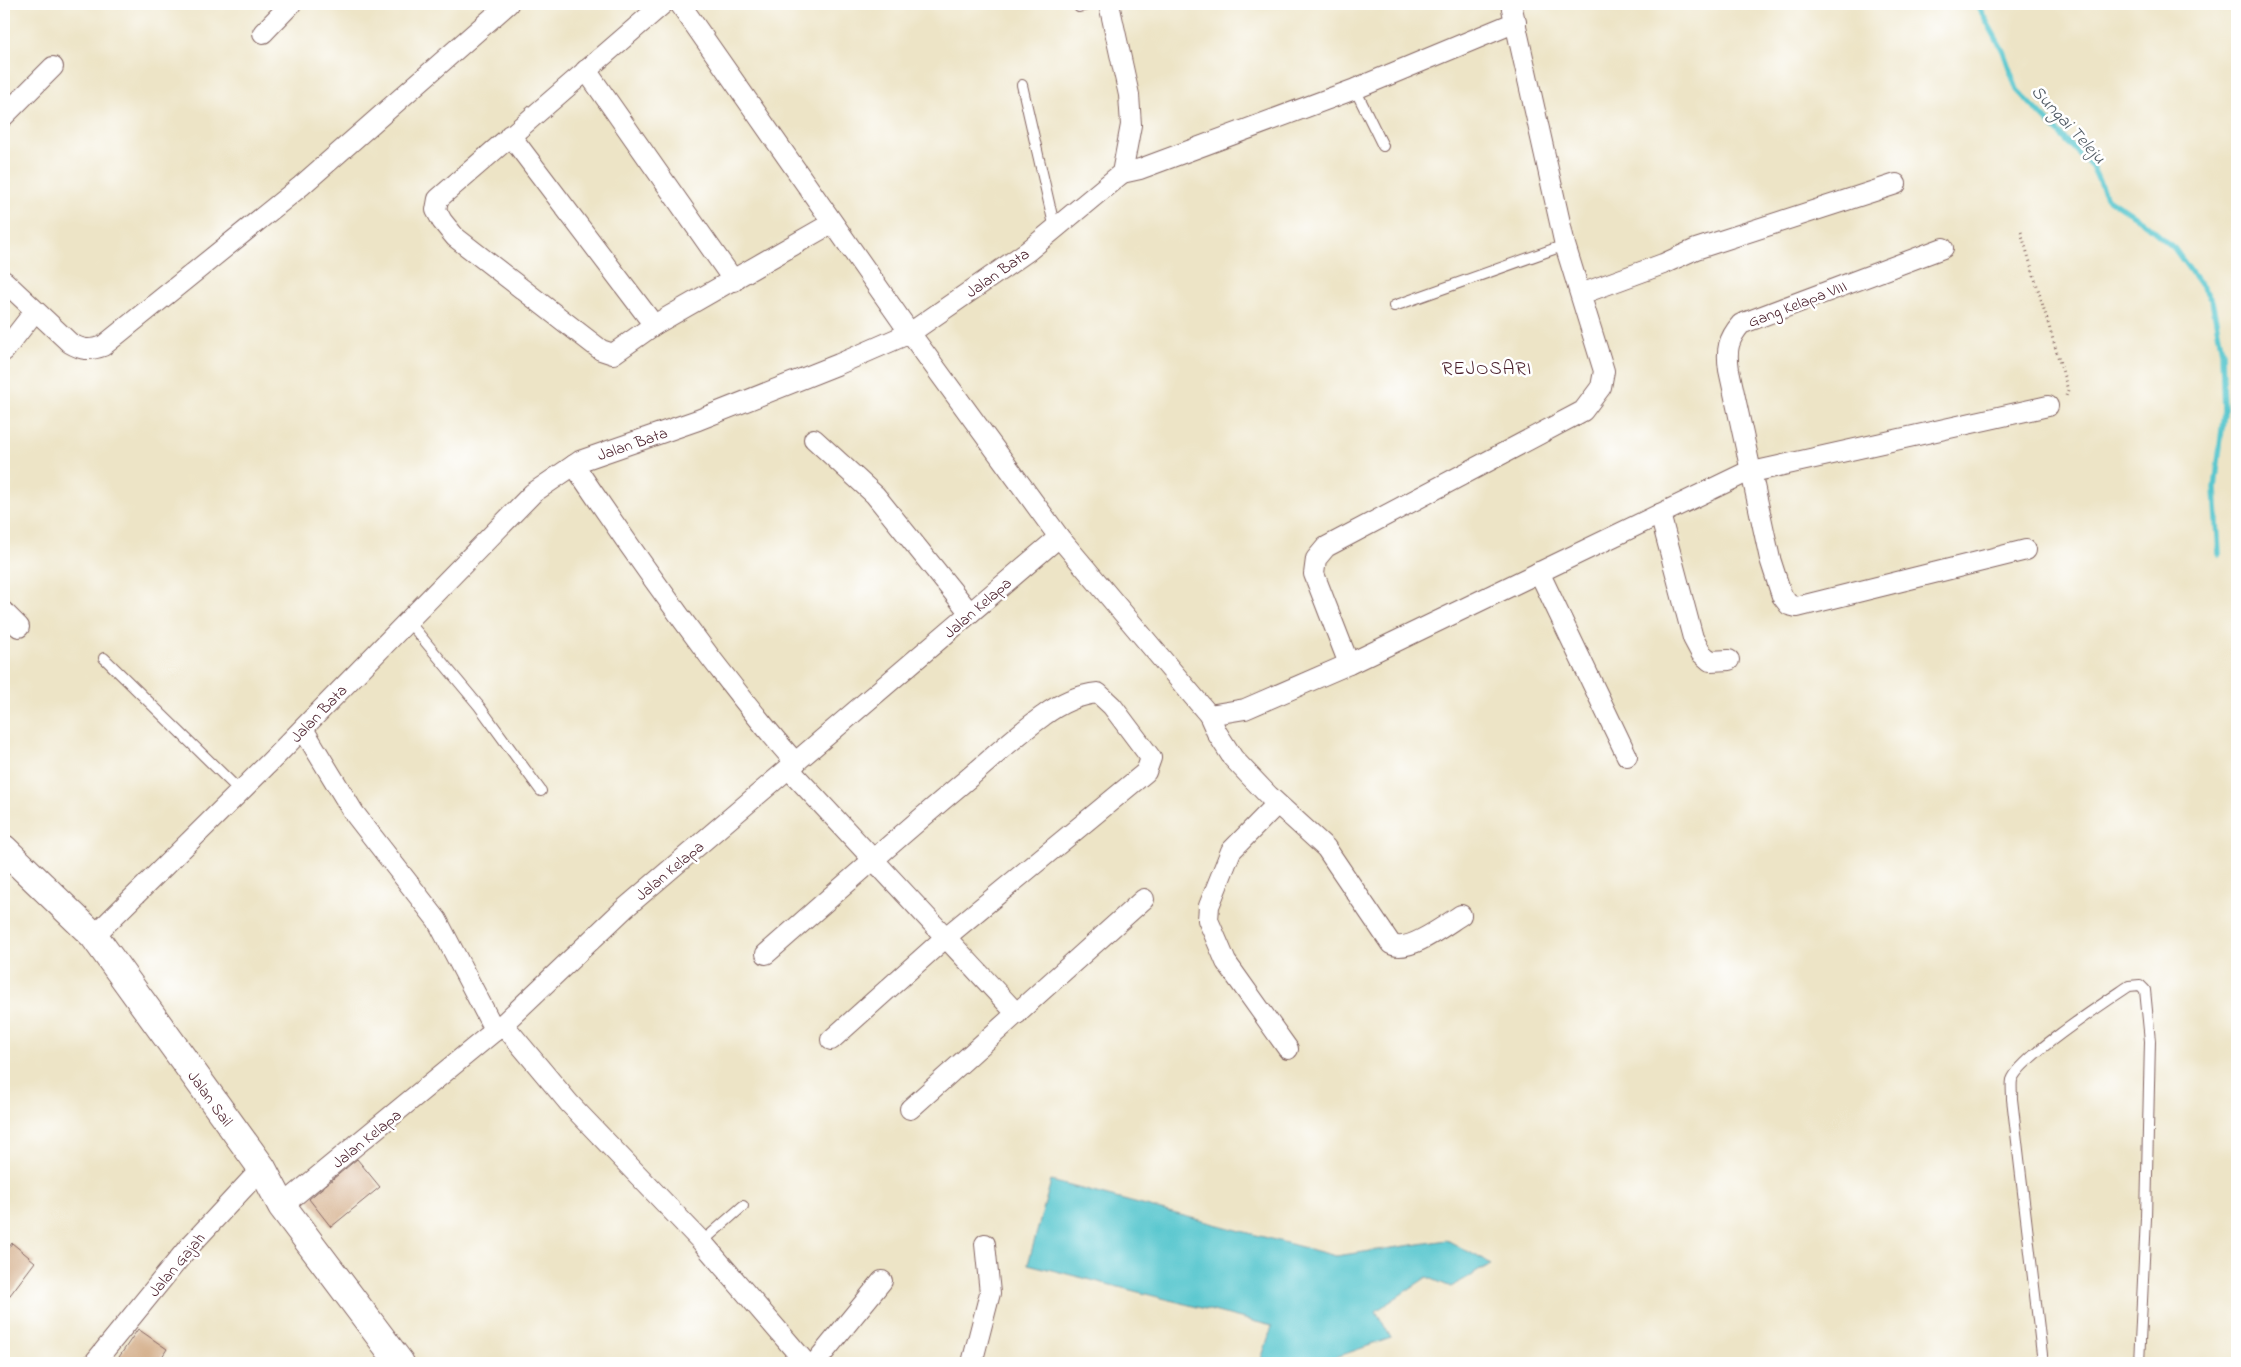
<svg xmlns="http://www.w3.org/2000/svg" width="2241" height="1367" viewBox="0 0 2241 1367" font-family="'Indie Flower',sans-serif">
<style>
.water{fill:#5ac7cf;stroke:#52737d}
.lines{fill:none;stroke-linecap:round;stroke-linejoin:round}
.stream{stroke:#5ac7cf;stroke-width:5.5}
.building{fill:#cfa47c}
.lane-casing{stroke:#836461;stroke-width:12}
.street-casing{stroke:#836461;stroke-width:22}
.secondary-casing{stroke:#836461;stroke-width:30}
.path{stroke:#836461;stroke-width:3;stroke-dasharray:1 4;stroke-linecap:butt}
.lane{stroke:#fff;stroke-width:10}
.street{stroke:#fff;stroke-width:20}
.secondary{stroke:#fff;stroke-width:28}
.labels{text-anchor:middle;stroke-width:5;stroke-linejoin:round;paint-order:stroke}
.street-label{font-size:16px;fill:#4a1f2b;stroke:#fff}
.water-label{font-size:18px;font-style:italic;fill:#505a64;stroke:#fff}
.quarter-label{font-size:19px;letter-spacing:1px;fill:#4a1f2b;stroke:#fff}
</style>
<rect width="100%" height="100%" fill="#fff"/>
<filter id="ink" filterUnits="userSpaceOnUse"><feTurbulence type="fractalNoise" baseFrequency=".02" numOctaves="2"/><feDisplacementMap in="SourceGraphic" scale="10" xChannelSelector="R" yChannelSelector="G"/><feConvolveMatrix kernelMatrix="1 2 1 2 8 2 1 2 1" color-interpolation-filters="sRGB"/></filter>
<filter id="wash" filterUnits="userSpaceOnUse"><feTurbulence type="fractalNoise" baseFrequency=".0096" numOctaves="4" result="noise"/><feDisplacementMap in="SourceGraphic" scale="20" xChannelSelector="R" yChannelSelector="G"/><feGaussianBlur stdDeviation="1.12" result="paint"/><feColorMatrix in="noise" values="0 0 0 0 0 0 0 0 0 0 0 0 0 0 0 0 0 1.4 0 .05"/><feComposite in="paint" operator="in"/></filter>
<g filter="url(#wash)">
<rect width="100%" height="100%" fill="#ede4c6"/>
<!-- water -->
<path class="water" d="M1051,1181L1336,1256L1447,1240L1491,1264L1451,1287L1427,1277L1376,1311L1391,1338L1336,1357L1335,1363H1260L1272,1326L1028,1264Z"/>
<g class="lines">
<!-- stream -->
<path class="stream" d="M1977,4L2003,51L2017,90L2093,168L2106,197L2142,221L2174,248L2212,301L2222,351L2224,412L2215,488L2219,554"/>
</g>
<g id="blocks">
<!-- building -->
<g class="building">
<path d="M357,1159L380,1187L331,1227L309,1199Z"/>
<path d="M12,1243L35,1262L4,1303V1254Z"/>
<path d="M138,1329L167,1349L158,1363H115Z"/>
</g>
</g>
</g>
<g filter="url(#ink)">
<use href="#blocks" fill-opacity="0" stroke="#836461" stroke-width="1"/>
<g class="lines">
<!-- lane casing -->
<g class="lane-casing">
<g id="lane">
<path d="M1079,7L1091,4"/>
<path d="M1022,85L1055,229"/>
<path d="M1355,89L1383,146"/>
<path d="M1394,306L1565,245"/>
<path d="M408,621L479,706L541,791"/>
<path d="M104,658L240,791"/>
<path d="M702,1242L743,1206"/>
<path d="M2043,1363L2012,1099C2012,1094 2011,1085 2012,1080C2019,1058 2107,1001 2129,986L2140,985L2145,990L2150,1041L2146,1218L2139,1363"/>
</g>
</g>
<!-- street casing -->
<g class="street-casing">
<g id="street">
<path d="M663,4L438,199L436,210L442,221L455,237L601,350L613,354L654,325L832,223"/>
<path d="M680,4L910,333L1059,537L1209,715L1245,709L1349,664L1743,474L2048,406"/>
<path d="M263,33L291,4"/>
<path d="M586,70L734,281"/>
<path d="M4,116L53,67"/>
<path d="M510,135L654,325"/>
<path d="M1122,173L1140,169L1355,89L1516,22"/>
<path d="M1943,248L1741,324C1728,339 1726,350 1729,370L1770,559L1782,596L1789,605L1797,607L2026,550"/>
<path d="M4,281L70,343C82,350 89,351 103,346L301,186L508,4"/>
<path d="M1581,294L1663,264L1696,249L1896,184"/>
<path d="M4,351L35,311"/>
<path d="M814,439L875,495L970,613"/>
<path d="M574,465C618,530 663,594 710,657C738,693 765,729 796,763"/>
<path d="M1660,514L1693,638L1701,653L1710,661L1729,660"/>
<path d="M1539,572L1627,756"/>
<path d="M4,612L19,627"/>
<path d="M1349,664L1314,574L1316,559L1326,547L1583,411L1601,387L1604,371L1565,245L1511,4"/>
<path d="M1209,715L1217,733L1233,758L1269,796L1326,848L1391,944C1408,954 1445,925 1461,915"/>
<path d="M303,729L354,813L437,920L495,1031"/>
<path d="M789,769L1017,1014"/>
<path d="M1277,804L1231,851L1209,906L1208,920L1226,962L1288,1049"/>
<path d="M94,936L269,763L533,493L580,461L698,420L839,364L910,333L1028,251L1122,173L1131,125L1129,95L1109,4"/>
<path d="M766,954C832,896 897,838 964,782C990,760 1015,736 1043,716C1059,704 1077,695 1098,693L1112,706L1151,758L1146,772L946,937L831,1040"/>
<path d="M503,1024L569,1103L702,1242L806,1363"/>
<path d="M910,1109L1144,899"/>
<path d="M282,1206L503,1024L624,909L1059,537"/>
<path d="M94,1363L187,1249L262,1168"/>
<path d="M815,1363L882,1281"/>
<path d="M972,1363L990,1293L985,1244"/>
</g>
</g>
<!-- secondary casing -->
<g class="secondary-casing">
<path id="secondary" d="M4,849L94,936L262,1168L282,1206L400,1363"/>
</g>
<!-- path -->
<path class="path" d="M2021,232L2068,390L2065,399"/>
<!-- lane -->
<use href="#lane" class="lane"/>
<!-- street -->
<use href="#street" class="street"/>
<!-- secondary -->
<use href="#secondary" class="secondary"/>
</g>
</g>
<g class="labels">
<!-- street labels -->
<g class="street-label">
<text transform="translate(997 272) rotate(-35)" y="6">Jalan Bata</text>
<text transform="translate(1797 303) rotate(-21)" y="6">Gang Kelapa VIII</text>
<text transform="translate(632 443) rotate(-19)" y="6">Jalan Bata</text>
<text transform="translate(977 607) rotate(-41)" y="6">Jalan Kelapa</text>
<text transform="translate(318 713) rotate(-46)" y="6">Jalan Bata</text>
<text transform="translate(669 870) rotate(-40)" y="6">Jalan Kelapa</text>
<text transform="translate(211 1098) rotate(54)" y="6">Jalan Sail</text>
<text transform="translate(366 1138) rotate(-39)" y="6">Jalan Kelapa</text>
<text transform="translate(176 1264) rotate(-50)" y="6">Jalan Gajah</text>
</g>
<!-- water labels -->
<g class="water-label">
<text transform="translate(2069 124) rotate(47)" y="6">Sungai Teleju</text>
</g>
<!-- quarter labels -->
<g class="quarter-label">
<text x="1487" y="374">REJOSARI</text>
</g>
</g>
<!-- margin -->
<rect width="2241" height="1367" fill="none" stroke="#fff" stroke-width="20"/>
</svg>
